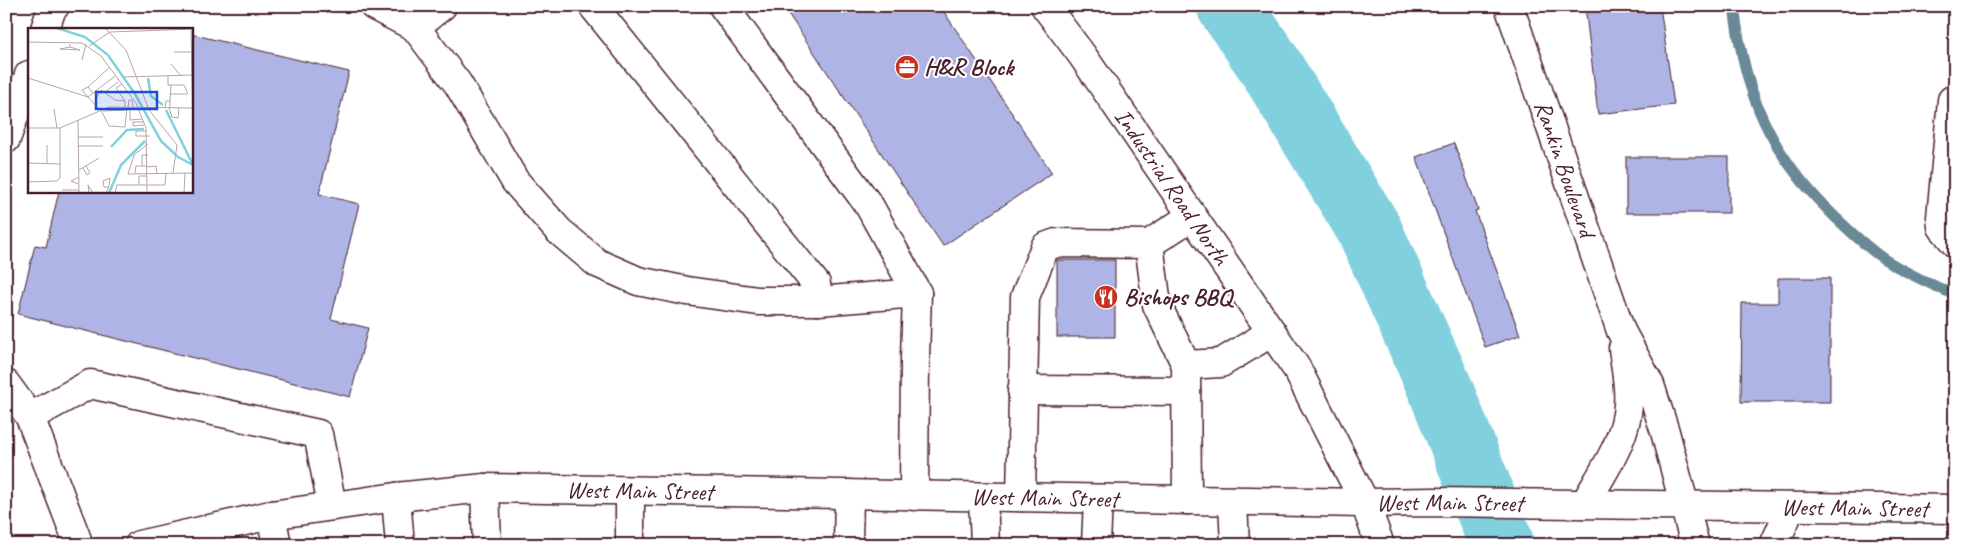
<svg xmlns="http://www.w3.org/2000/svg" width="1961" height="551" viewBox="0 0 1961 551" font-family="Caveat,sans-serif">
<style>
.lines{fill:none;stroke-linecap:round;stroke-linejoin:round}
.stream{stroke:#6b8996;stroke-width:11}
.river{stroke:#81d0de;stroke-width:65}
.building{fill:#aeb4e5;stroke:#4a1f2b}
.minor-casing{stroke:#4a1f2b;stroke-width:31}
.major-casing{stroke:#4a1f2b;stroke-width:31}
.minor{stroke:#fff;stroke-width:28}
.major{stroke:#fff;stroke-width:28}
.labels{text-anchor:middle;stroke-width:4;stroke-linejoin:round;paint-order:stroke}
.poi-label{font-size:24px;font-weight:bold;fill:#4a1f2b;stroke:#fff;text-anchor:start}
.street-label{font-size:24px;fill:#4a1f2b;stroke:#fff}
.inset-river{fill:none;stroke:#81d0de;stroke-width:2.5}
.inset-road{fill:none;stroke:#b7a5aa;stroke-width:1}
.view{fill:#1d4ed8;fill-opacity:0.15;stroke:#1d4ed8;stroke-width:2.5}
.inset-edge{fill:none;stroke:#4a1f2b;stroke-width:2.5}
</style>
<rect width="100%" height="100%" fill="#fff"/>
<filter id="ink" filterUnits="userSpaceOnUse"><feTurbulence type="fractalNoise" baseFrequency=".02" numOctaves="2"/><feDisplacementMap in="SourceGraphic" scale="10" xChannelSelector="R" yChannelSelector="G"/><feConvolveMatrix kernelMatrix="1 2 1 2 8 2 1 2 1" color-interpolation-filters="sRGB"/></filter>
<g filter="url(#ink)">
<g class="lines">
<!-- stream -->
<path class="stream" d="M1734,6C1745,96 1769,153 1835,217C1850,231 1866,247 1884,259C1906,273 1930,284 1955,295"/>
<!-- river -->
<path class="river" d="M1229,6L1267,61L1369,229L1440,388L1502,545"/>
</g>
<!-- building -->
<g class="building">
<path d="M783,6H940L1052,173L943,246Z"/>
<path d="M1585,6H1660L1674,105L1598,114Z"/>
<path d="M191,34L349,72L319,194L359,204L331,319L368,328L350,397L18,314L35,245L46,247L59,191H191Z"/>
<path d="M1454,143L1478,210L1475,211L1520,335L1485,347L1416,157Z"/>
<rect x="1626" y="157" width="103" height="56"/>
<rect x="1057" y="260" width="58" height="77"/>
<path d="M1778,278H1830V402H1741L1742,303H1778Z"/>
</g>
<g class="lines">
<!-- minor casing -->
<g class="minor-casing">
<g id="minor">
<path d="M374,6L415,27L458,84L515,181L559,231L597,263L638,281L687,291L758,301H818L917,293L915,358L914,496"/>
<path d="M593,6L816,284L818,301"/>
<path d="M723,6L870,207L917,293"/>
<path id="s1" d="M1045,6L1082,55L1297,369L1365,503L1380,545"/>
<path id="s2" d="M1509,6L1621,331L1650,385L1665,432L1695,545"/>
<path d="M415,27L442,6"/>
<path d="M45,29L52,8L55,6"/>
<path d="M1952,100L1941,217L1942,227L1955,243"/>
<path d="M6,139L29,75"/>
<path d="M1149,244L1192,216"/>
<path d="M1186,365L1221,363L1272,332"/>
<path d="M6,384L30,417L79,545"/>
<path d="M1022,390L1186,391"/>
<path d="M30,417L90,384L318,434L332,506"/>
<path d="M485,488L487,545"/>
<path d="M630,491V545"/>
<path d="M396,497L400,545"/>
<path d="M983,497L985,545"/>
<path d="M1021,497L1025,297L1045,247L1056,243L1149,244L1157,305L1186,365L1187,500"/>
<path d="M1233,501L1235,545"/>
<path d="M1585,504C1601,474 1626,441 1628,405C1630,386 1625,367 1623,348"/>
<path d="M271,515L277,545"/>
<path d="M848,545L849,494"/>
<path d="M1096,545L1098,499"/>
<path d="M1774,545L1791,507"/>
</g>
</g>
<!-- major casing -->
<g class="major-casing">
<g id="major">
<path id="s3" d="M139,545L271,515L396,497L485,488L1365,503L1434,502L1955,509"/>
</g>
</g>
<!-- minor -->
<use href="#minor" class="minor"/>
<!-- major -->
<use href="#major" class="major"/>
</g>
</g>
<!-- icons -->
<defs>
<g id="office-disc" transform="scale(1.25)"><circle r="9.5" fill="#c8321e" stroke="#fff"/><path d="M-6-3h4V-5.5h4V-3h4V5H-6ZM-1-4.5V-3h2v-1.5ZM-6 0V1H6V0Z" fill="#fff"/></g>
<g id="restaurant-disc" transform="scale(1.25)"><circle r="9.5" fill="#c8321e" stroke="#fff"/><path d="M-5-6h1v4h1v-4h1v4h1v-4h1v5L-1.5 .5V6h-2V.5L-5-1ZM5-6V6H3V1.5H1.5Q1.5-4 5-6Z" fill="#fff"/></g>
</defs>
<g fill-rule="evenodd">
<use href="#office-disc" x="907" y="67"/>
<use href="#restaurant-disc" x="1106" y="297"/>
</g>
<g class="labels">
<!-- poi labels -->
<g class="poi-label">
<text x="924" y="75">H&amp;R Block</text>
<text x="1124" y="305">Bishops BBQ</text>
</g>
<!-- street labels -->
<g class="street-label">
<text dy="8" stroke="none"><textPath href="#s2" startOffset="172">Rankin Boulevard</textPath></text>
<text dy="8" stroke="none"><textPath href="#s1" startOffset="221">Industrial Road North</textPath></text>
<text dy="8" stroke="none"><textPath href="#s3" startOffset="506">West Main Street</textPath></text>
<text dy="8" stroke="none"><textPath href="#s3" startOffset="911">West Main Street</textPath></text>
<text dy="8" stroke="none"><textPath href="#s3" startOffset="1316">West Main Street</textPath></text>
<text dy="8" stroke="none"><textPath href="#s3" startOffset="1721">West Main Street</textPath></text>
</g>
</g>
<!-- overview -->
<g transform="translate(28 28)">
<rect width="165" height="165" fill="#fff"/>
<path class="inset-river" d="M29,0L57,9L80,27L107,66L133,113L150,129L165,137M120,50L123,68L135,77M138,82L165,137M83,119L99,102L116,101M81,165L93,137L117,113"/>
<path class="inset-road" d="M77,0L98,22L121,82L149,117L145,145M163,2L165,100M0,14L54,15L73,28L108,75L118,100L119,165M61,18L82,4L165,1M42,19L52,22L32,21L42,19V16M146,24H165M54,32L58,16M143,36L153,48M140,48V57H156L160,66M96,49L165,47M0,50L60,69L71,81M94,56L88,60L97,73M77,64L90,54M65,65L87,48M142,66H159M60,69L65,65L60,59L82,39M60,69L54,62L60,59M67,73L73,62L87,72L97,73V79M142,73L143,57M100,79L101,72H104L105,79M102,80V92L114,91M137,80L138,73H142V80M141,80L144,89L150,90L151,80M26,81L29,100M73,82L81,98L97,99L99,80M75,83L99,82M50,92L51,165M116,94H105V98L116,97M0,100H32L81,79L165,80M119,103H108V108H122M50,109H75M120,116L106,127L100,146L165,145M50,118H75M0,135L32,136M19,136V117M114,138V127H120M120,139L128,138L129,145M55,140L59,147L62,145L58,138M51,142L71,130M107,145L108,138H120M0,154L29,153L32,150V100M50,156L43,153L51,149M111,157V148H119M119,157H137L138,145M34,162H51M61,165L60,157L65,165M78,165L79,163L81,158L82,150L75,153L76,159H81M87,165L89,157H119M156,165L157,145"/>
<path class="view" d="M68,64H129V81H68Z"/>
<rect width="165" height="165" class="inset-edge"/>
</g>
<!-- margin -->
<rect width="1961" height="551" fill="none" stroke="#fff" stroke-width="25"/>
<rect x="12" y="12" width="1936" height="526" fill="none" stroke="#4a1f2b" stroke-width="2" filter="url(#ink)"/>
</svg>
